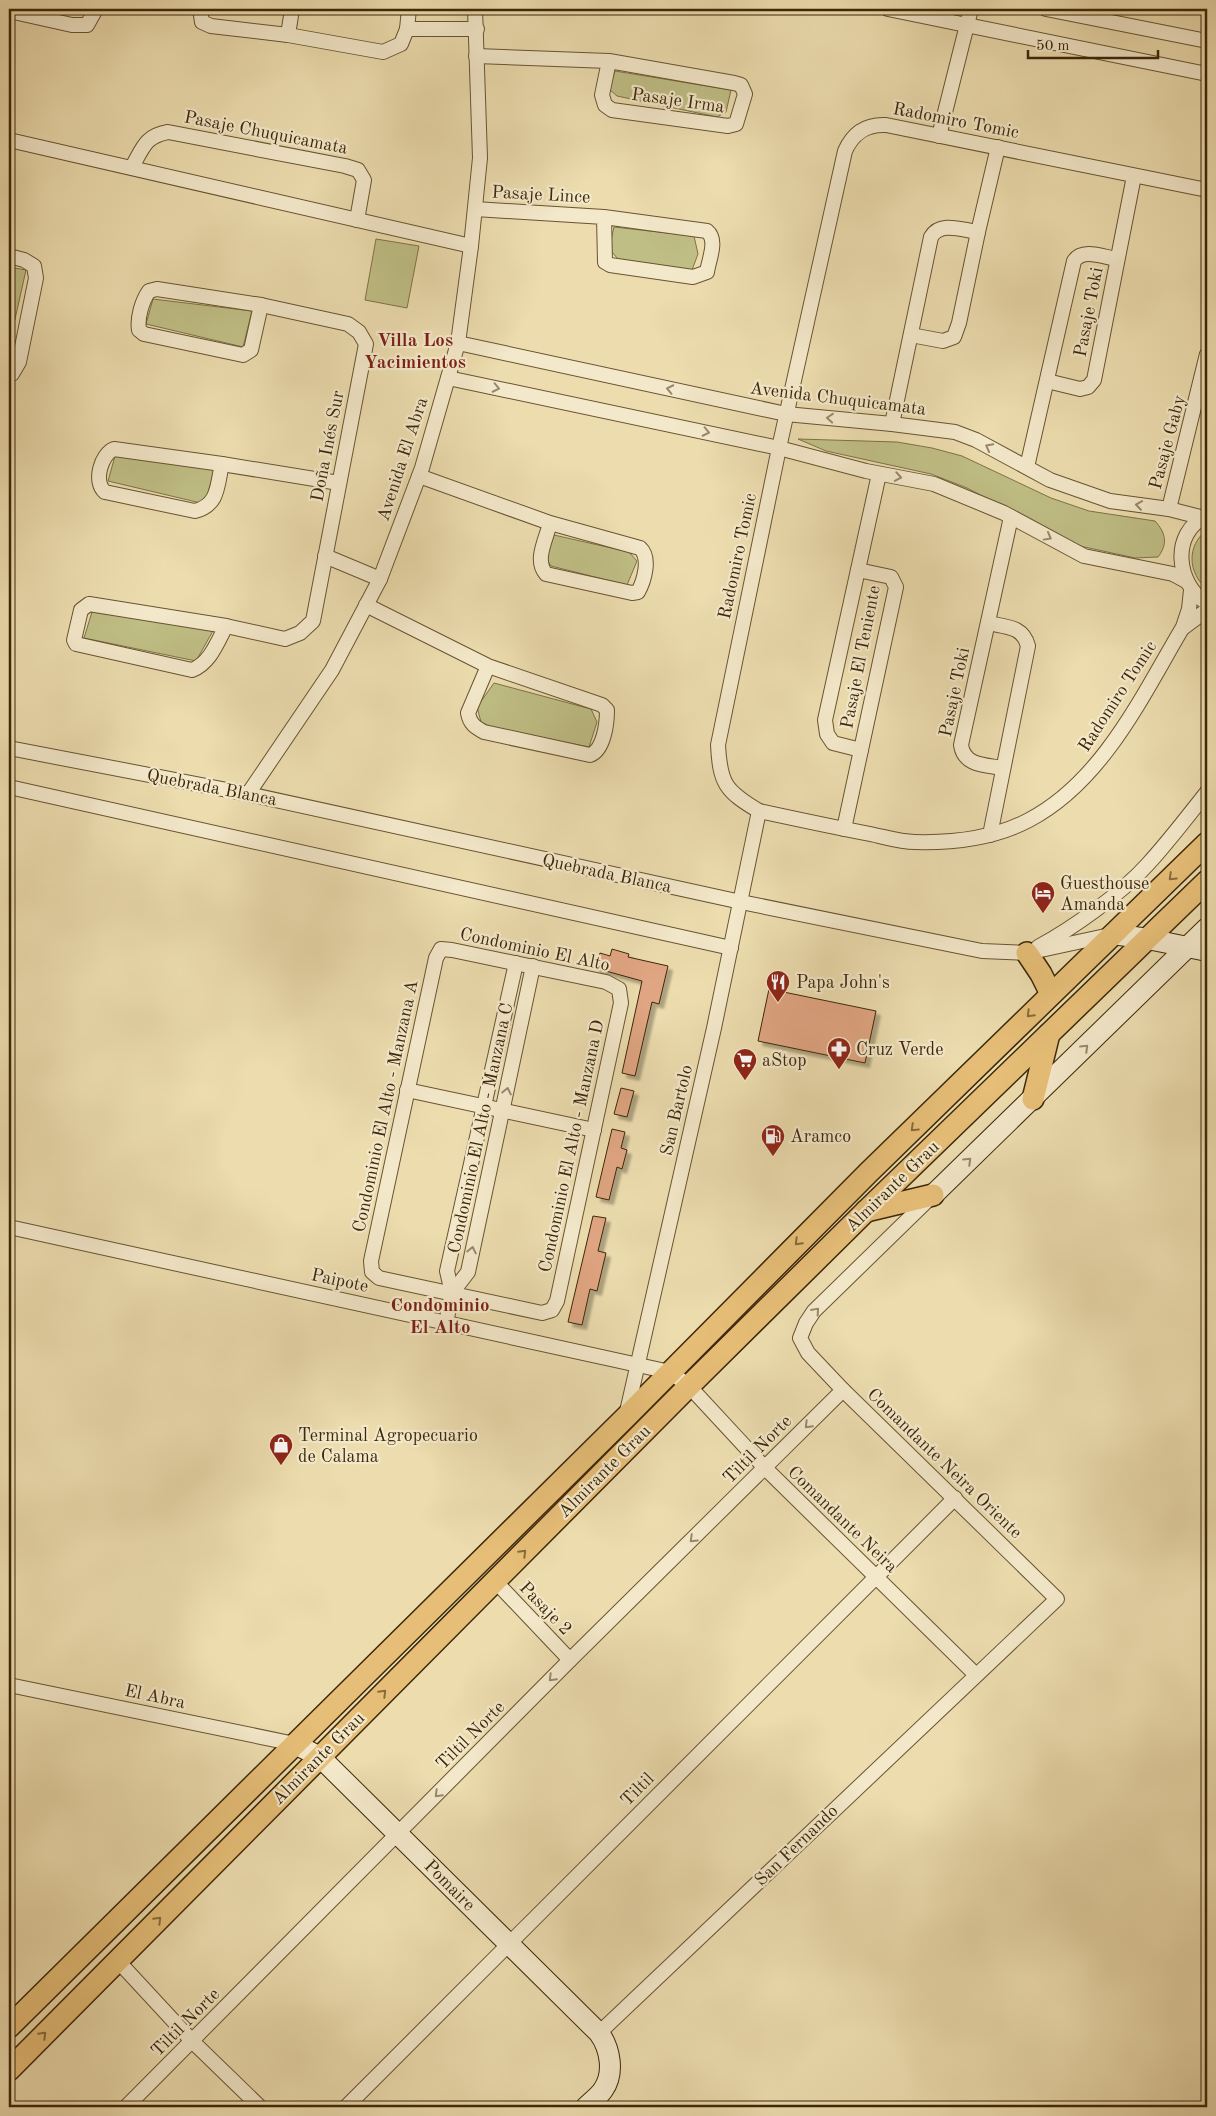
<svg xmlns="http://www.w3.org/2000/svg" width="1216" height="2116" viewBox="0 0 1216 2116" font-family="'Old Standard TT',serif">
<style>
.green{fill:#bfbe85;stroke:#7e7247}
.building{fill:#e0a582;stroke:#3c2709;filter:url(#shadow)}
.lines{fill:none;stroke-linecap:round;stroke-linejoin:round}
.street-casing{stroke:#685432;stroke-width:16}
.secondary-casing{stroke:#3c2709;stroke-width:22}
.primary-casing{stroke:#3c2709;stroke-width:24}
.street{stroke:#f3e8ca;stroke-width:14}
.secondary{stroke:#f3e8ca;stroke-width:20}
.primary{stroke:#e6be77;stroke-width:21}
.oneway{stroke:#98886a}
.oneway2{stroke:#886b3a}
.labels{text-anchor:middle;stroke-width:4.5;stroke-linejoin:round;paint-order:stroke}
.street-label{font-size:18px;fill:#3c2709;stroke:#f3e8ca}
.poi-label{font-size:18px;fill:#3c2709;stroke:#f3e8ca;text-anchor:start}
.neighbourhood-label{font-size:19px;font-weight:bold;fill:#7a1f14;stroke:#f3e8ca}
</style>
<defs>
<filter id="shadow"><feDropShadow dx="4.5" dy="4.5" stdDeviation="1" flood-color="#0004"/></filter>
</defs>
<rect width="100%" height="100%" fill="#ecdcae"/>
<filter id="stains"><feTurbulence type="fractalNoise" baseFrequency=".004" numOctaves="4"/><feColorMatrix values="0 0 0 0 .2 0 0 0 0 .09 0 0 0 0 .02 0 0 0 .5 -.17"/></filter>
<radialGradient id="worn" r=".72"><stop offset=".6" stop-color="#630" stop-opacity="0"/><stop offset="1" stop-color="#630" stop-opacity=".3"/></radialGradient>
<!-- green -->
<g class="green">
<path d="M615,71L731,90L726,112L717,117L617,96L609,89Z"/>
<path d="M614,227L694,236L698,254L692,270L619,260L609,249Z"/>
<path d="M376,239L419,246L407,308L365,300Z"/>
<path d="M9,267L26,270L9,346Z"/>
<path d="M153,299L252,311L243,347L146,324Z"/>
<path d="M798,439L897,442L932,448L962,456L1051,498L1089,511L1155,521C1166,533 1168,544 1158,557L1135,558L1080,546L967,488L931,474L826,451Z"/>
<path d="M115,456L215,468L205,504L108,481Z"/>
<path d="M1207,530V589C1188,573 1186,546 1207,530Z"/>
<path d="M554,535L629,552L637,561L627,585L551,566L546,558Z"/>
<path d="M92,612L214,629L196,661L84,638Z"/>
<path d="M494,683L591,709L597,722L589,747L491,727L481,722L477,707Z"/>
</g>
<!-- building -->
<g class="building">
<path d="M612,949L629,954L628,957L668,966L659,1004L652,1002L635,1076L622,1073L642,981L595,968L600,953L610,956Z"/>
<path d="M769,989L876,1011L865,1063L758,1041Z"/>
<path d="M621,1088L634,1091L627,1117L614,1114Z"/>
<path d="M612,1129L625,1132L621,1148L627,1150L622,1169L617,1167L609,1200L596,1197Z"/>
<path d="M593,1216L606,1218L598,1251L606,1253L597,1291L590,1289L582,1325L568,1322Z"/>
</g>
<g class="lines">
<!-- street casing -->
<g class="street-casing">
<g id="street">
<path d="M200,9L202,22L211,26L288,35L383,52L401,44L407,29L409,9"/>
<path d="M888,9L1207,74"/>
<path d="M1046,9L1207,41"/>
<path d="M9,11L72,25H87L96,9"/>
<path d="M407,29H477"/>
<path d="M288,35L292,9"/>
<path d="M476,56L609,61L734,83L741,85L745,94L736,124L728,126L612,110L605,105L602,95L609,61"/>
<path d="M939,136L971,9"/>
<path d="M9,140L471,246"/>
<path d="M132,167C143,148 145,136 168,132L345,166L358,170L364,180L357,220"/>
<path d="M475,209L604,217L707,231C718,240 709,259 707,272L693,277L610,265L605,262L604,217"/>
<path d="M9,256L24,260L34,266L36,278L19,362L12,374L9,375"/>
<path d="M157,289L261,305L251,350L243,355L144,334L139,330C137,318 142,301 149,291Z"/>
<path d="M911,335L943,341L954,337L959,323L978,232L998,147"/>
<path d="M458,343L786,414L892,424L955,432L976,440L1050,480L1110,501L1169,509L1204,518"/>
<path d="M448,378L779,448L866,471L934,484L1004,513L1084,556L1173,574L1186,581"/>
<path d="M1047,381L1080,389L1088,387L1094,380L1134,176"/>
<path d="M892,424L931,237C940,221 962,230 978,232"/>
<path d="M114,449L222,464C217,485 219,505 195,511L105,492C93,482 101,454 114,449Z"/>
<path d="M222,464L339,483"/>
<path d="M1027,467L1074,261C1083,248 1103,257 1117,259"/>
<path d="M419,476L550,523L640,548C651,558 644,581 638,592L632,593L546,574C534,560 546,540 550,523"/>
<path d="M1169,509L1207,354"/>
<path d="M1207,516C1170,532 1176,585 1207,603"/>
<path d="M325,556L380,579"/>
<path d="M1191,590L1189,609L1183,627C1142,696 1103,781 1029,820C995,838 953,843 915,842C900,842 885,837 870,834C833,827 796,819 759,811C725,791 720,783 718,745L779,448L845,151C853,133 866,124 886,125L1207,190"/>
<path d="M89,604L226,626C217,643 210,663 192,670L76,644L74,640L81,610Z"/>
<path d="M366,605L488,666L602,705L607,710C607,723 604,750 590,755L484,732C475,727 470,724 468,713L488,666"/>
<path d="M988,623C1006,627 1023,626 1028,646L990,835"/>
<path d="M226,626L285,639L300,633L313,621L366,344L359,332L348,324L261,305"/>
<path d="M1184,627L1207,610"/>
<path d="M9,748L248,794L741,902L982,951L1027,953L1110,935"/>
<path d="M861,750L833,743L827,734L825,720L879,474"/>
<path d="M1003,768C985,765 964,766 961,745L1011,517"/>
<path d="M9,787L731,948"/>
<path d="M248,794L332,670L380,579L422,468L458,343L471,246L480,158L475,9"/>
<path d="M844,829L896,587L891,577L858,570"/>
<path d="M1038,947C1073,928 1121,894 1148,864C1169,841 1188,816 1207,792"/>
<path d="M441,949L452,950L606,982L619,989L621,1003L557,1301L552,1310L542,1313L379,1278L372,1272L371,1261L436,958Z"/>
<path d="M407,1090L594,1130"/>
<path d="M9,1227L670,1372L689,1386L765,1468L976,1675"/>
<path d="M452,1293L468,1272L533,966"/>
<path d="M446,1323L452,1293L447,1271L516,963"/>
<path d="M626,1416L714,1028L759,811"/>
<path d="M495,1581L570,1660"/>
<path d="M9,1685L295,1744"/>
<path d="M118,1961L193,2042L260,2107"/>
<path d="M599,2033L1057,1599L843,1390L808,1353L800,1338L806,1323L814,1311L931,1197"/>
<path d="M126,2107L570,1660L843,1390"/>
<path d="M346,2107L955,1498"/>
</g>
</g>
<!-- secondary casing -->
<g class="secondary-casing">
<g id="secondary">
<path d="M1113,934L1148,939L1207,951"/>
<path d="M933,1195L1207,928"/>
<path d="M295,1744L320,1757L599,2033C610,2048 615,2073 603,2090C599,2096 591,2102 586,2107"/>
</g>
</g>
<!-- primary casing -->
<g class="primary-casing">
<g id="primary">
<path d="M1027,953L1041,974L1051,994"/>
<path d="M1033,1099L1049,1034"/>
<path d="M866,1211L933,1195"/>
<path d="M9,2027L626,1417L869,1172L1207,843"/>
<path d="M9,2070L689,1386L866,1211L1207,881"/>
</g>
</g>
<!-- street -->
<use href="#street" class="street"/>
<!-- secondary -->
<use href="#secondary" class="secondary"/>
<!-- primary -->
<use href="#primary" class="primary"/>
</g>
<!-- one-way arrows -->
<defs><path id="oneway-chevron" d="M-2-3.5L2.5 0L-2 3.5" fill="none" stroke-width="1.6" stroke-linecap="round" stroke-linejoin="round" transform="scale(1.25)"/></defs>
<g class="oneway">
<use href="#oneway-chevron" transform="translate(496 388) rotate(12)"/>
<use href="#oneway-chevron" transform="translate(670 389) rotate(-168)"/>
<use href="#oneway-chevron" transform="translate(830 418) rotate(-175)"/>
<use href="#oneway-chevron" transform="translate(706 432) rotate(12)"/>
<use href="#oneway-chevron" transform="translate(989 447) rotate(-152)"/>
<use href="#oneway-chevron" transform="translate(898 477) rotate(10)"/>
<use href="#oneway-chevron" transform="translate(1139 505) rotate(-172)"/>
<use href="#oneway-chevron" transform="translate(1048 537) rotate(29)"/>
<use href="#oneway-chevron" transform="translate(1085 1048) rotate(-44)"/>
<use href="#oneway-chevron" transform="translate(507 1091) rotate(-78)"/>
<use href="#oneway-chevron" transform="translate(968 1161) rotate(-44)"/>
<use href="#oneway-chevron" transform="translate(472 1250) rotate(-78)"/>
<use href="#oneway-chevron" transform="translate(816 1311) rotate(-49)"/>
<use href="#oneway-chevron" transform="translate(808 1425) rotate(135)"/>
<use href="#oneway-chevron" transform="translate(693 1539) rotate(136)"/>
<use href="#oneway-chevron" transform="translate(552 1678) rotate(135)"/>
<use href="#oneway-chevron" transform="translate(438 1794) rotate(135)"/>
</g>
<g class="oneway2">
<use href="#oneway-chevron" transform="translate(1172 877) rotate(136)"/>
<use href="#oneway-chevron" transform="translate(1030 1014) rotate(135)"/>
<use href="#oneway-chevron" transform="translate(914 1128) rotate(136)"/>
<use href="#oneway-chevron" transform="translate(798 1242) rotate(135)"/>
<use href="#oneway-chevron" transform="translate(523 1553) rotate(-45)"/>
<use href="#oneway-chevron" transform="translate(383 1693) rotate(-45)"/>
<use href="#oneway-chevron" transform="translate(158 1920) rotate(-45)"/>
<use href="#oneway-chevron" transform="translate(43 2035) rotate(-45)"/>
</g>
<!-- icons -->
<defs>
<g id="hotel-pin" transform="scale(1.25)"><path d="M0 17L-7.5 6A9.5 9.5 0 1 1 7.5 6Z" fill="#8f2418" stroke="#f3e8ca"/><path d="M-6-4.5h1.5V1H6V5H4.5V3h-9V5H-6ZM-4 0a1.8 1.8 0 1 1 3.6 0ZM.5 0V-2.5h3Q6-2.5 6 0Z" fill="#fff"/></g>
<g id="restaurant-pin" transform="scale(1.25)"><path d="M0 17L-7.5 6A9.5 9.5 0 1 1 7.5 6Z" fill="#8f2418" stroke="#f3e8ca"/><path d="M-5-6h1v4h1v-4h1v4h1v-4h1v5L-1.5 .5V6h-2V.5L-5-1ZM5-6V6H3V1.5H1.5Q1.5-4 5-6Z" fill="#fff"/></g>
<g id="pharmacy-pin" transform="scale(1.25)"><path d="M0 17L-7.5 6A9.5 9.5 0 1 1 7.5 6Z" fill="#8f2418" stroke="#f3e8ca"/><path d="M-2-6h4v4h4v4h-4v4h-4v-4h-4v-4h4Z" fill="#fff"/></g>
<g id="supermarket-pin" transform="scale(1.25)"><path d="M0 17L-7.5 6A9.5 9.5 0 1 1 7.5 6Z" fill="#8f2418" stroke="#f3e8ca"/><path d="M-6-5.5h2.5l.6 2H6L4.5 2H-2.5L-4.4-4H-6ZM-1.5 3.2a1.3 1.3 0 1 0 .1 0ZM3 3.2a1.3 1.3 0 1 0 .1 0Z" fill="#fff"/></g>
<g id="fuel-pin" transform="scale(1.25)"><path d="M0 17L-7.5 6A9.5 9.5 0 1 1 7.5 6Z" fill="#8f2418" stroke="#f3e8ca"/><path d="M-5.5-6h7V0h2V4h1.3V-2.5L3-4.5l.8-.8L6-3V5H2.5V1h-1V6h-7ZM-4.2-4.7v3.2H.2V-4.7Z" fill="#fff"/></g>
<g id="shop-pin" transform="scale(1.25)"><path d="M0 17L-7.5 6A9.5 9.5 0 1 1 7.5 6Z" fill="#8f2418" stroke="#f3e8ca"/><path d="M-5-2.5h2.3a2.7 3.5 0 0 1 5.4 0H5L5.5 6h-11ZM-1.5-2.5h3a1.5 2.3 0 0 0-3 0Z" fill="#fff"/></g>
</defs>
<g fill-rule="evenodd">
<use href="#hotel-pin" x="1043" y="893"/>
<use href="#restaurant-pin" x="778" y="982"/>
<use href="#pharmacy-pin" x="839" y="1049"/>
<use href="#supermarket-pin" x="745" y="1060"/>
<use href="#fuel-pin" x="773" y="1136"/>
<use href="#shop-pin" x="281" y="1445"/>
</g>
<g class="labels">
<!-- street labels -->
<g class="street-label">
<text transform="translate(678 100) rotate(8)" y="6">Pasaje Irma</text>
<text transform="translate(956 120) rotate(11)" y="6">Radomiro Tomic</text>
<text transform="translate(266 132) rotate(11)" y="6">Pasaje Chuquicamata</text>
<text transform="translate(541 194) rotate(3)" y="6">Pasaje Lince</text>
<text transform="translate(1088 312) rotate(-79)" y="6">Pasaje Toki</text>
<text transform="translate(838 398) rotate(7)" y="6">Avenida Chuquicamata</text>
<text transform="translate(1167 442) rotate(-75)" y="6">Pasaje Gaby</text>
<text transform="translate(327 446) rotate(-79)" y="6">Doña Inés Sur</text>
<text transform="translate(402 459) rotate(-72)" y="6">Avenida El Abra</text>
<text transform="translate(737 556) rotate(-78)" y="6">Radomiro Tomic</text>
<text transform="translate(860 657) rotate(-79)" y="6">Pasaje El Teniente</text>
<text transform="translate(954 692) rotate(-78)" y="6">Pasaje Toki</text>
<text transform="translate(1117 696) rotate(-57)" y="6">Radomiro Tomic</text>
<text transform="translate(212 787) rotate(11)" y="6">Quebrada Blanca</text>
<text transform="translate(607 873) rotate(12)" y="6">Quebrada Blanca</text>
<text transform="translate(535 949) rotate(12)" y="6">Condominio El Alto</text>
<text transform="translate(385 1106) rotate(-78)" y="6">Condominio El Alto - Manzana A</text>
<text transform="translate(676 1110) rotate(-77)" y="6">San Bartolo</text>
<text transform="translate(480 1128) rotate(-78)" y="6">Condominio El Alto - Manzana C</text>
<text transform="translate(571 1146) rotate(-78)" y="6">Condominio El Alto - Manzana D</text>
<text transform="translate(892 1186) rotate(-44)" y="6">Almirante Grau</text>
<text transform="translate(340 1280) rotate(12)" y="6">Paipote</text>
<text transform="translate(757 1449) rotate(-45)" y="6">Tiltil Norte</text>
<text transform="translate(945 1463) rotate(44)" y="6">Comandante Neira Oriente</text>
<text transform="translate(604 1471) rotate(-45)" y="6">Almirante Grau</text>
<text transform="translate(843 1519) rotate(44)" y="6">Comandante Neira</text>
<text transform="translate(546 1608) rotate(46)" y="6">Pasaje 2</text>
<text transform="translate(155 1696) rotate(12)" y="6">El Abra</text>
<text transform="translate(470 1735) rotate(-45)" y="6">Tiltil Norte</text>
<text transform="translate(318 1758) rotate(-45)" y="6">Almirante Grau</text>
<text transform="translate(637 1789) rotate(-45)" y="6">Tiltil</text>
<text transform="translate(796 1845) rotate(-44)" y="6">San Fernando</text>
<text transform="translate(450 1885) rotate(45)" y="6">Pomaire</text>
<text transform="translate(185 2022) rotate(-45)" y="6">Tiltil Norte</text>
</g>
<!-- poi labels -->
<g class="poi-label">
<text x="1060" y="889">Guesthouse<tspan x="1060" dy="21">Amanda</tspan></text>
<text x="796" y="988">Papa John's</text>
<text x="856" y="1055">Cruz Verde</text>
<text x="762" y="1066">aStop</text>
<text x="790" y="1142">Aramco</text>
<text x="298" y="1441">Terminal Agropecuario<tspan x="298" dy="21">de Calama</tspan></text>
</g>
<!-- neighbourhood labels -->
<g class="neighbourhood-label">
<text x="415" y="346">Villa Los<tspan x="415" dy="22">Yacimientos</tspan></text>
<text x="440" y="1311">Condominio<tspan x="440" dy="22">El Alto</tspan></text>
</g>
</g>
<!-- margin -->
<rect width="1216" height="2116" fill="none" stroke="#ecdcae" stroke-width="30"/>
<rect x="10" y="10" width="1196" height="2096" fill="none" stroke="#3c2709" stroke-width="2.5"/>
<rect x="15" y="15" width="1186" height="2086" fill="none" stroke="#3c2709"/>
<!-- scale -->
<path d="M1028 50v8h130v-8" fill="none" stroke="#3c2709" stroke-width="2.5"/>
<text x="1036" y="50" font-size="15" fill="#3c2709" stroke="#f3e8ca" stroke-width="4" paint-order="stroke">50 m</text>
<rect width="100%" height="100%" filter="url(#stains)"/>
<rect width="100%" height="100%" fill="url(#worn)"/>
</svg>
